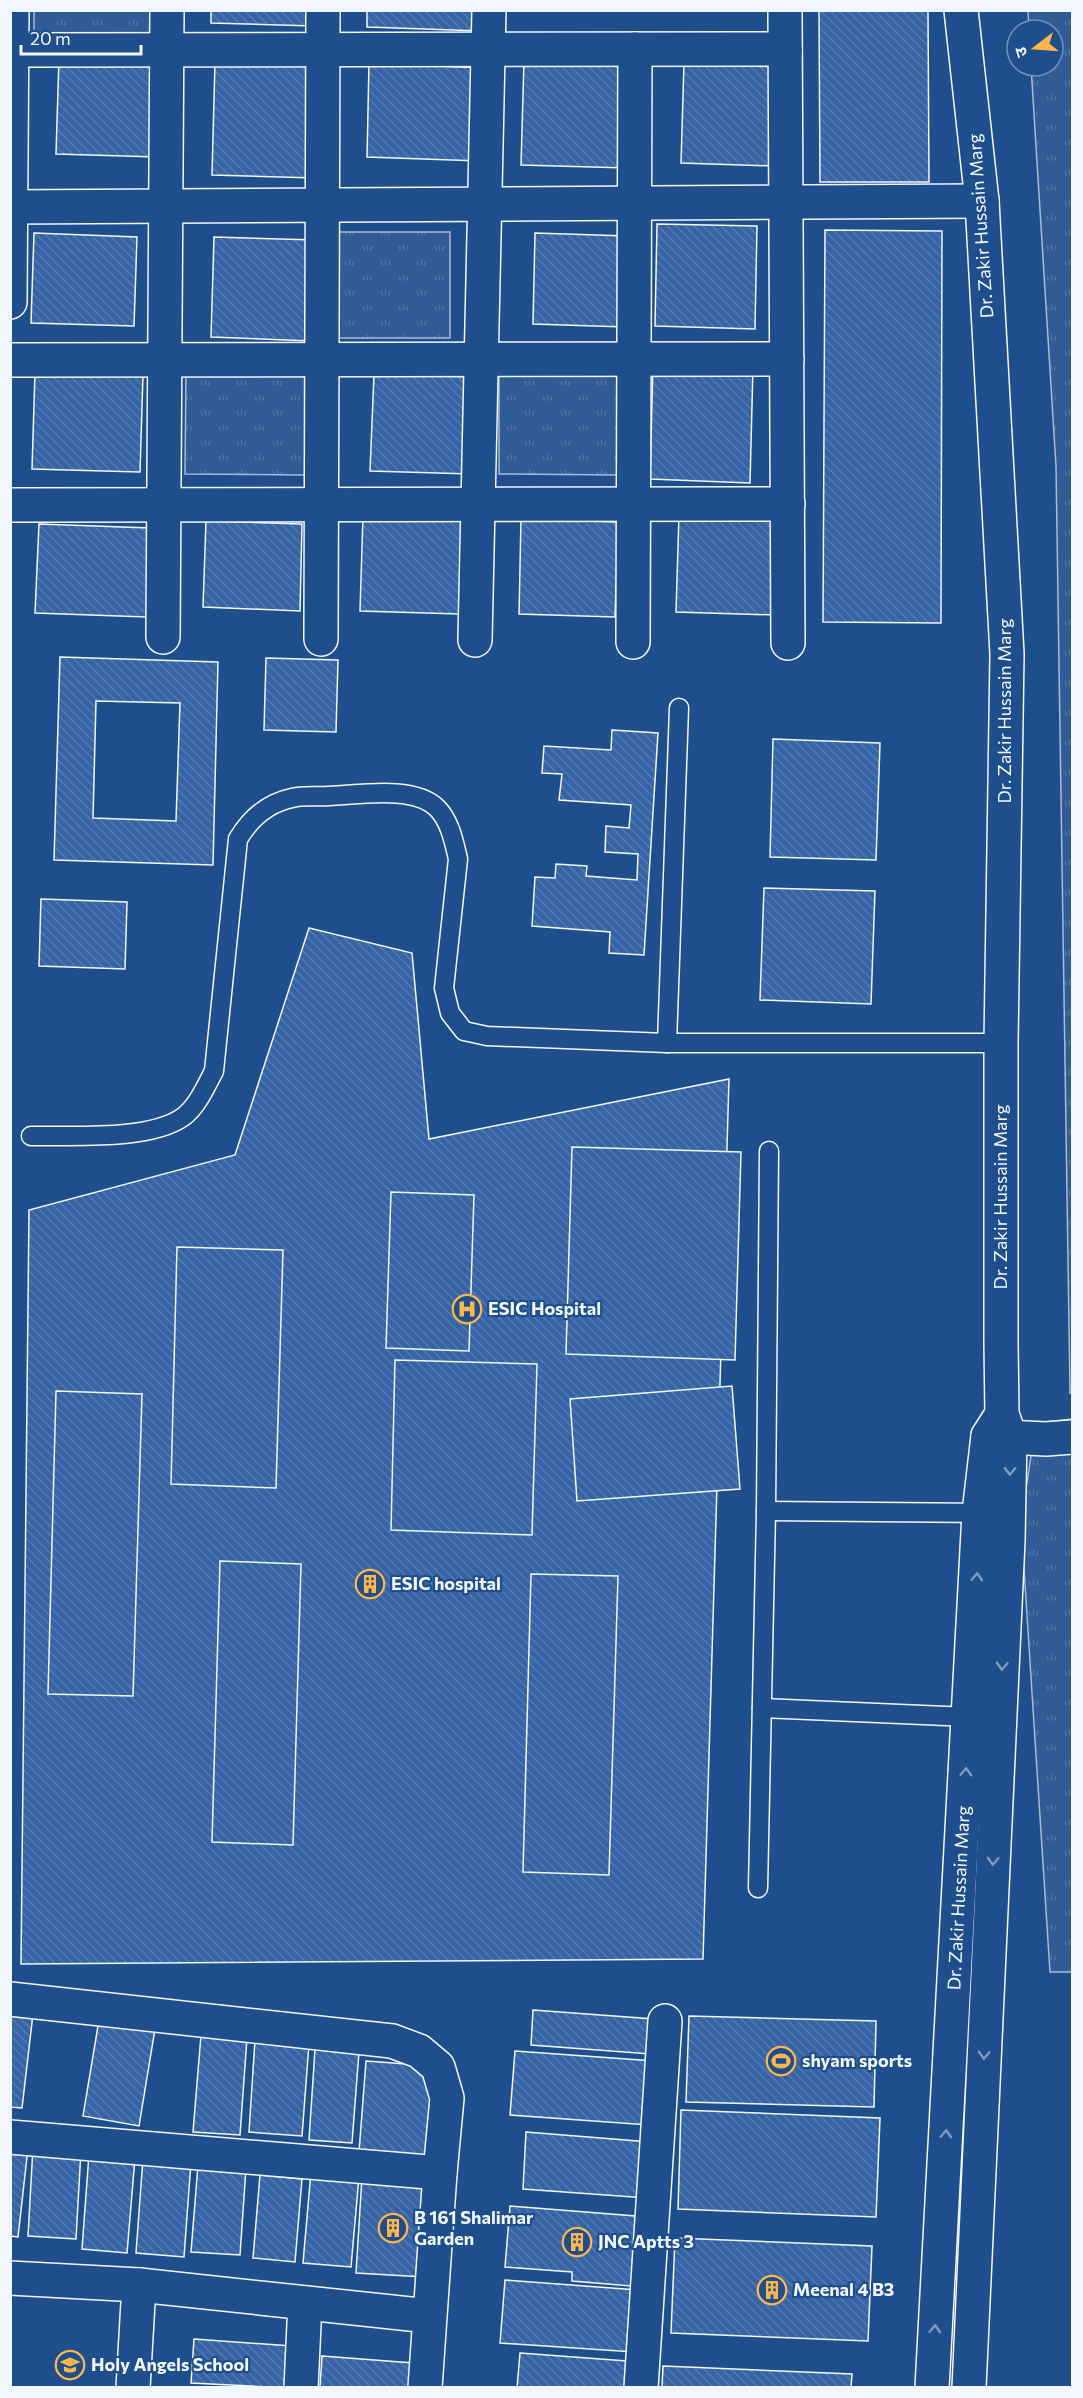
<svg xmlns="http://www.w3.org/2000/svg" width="1083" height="2398" viewBox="0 0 1083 2398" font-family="Commissioner,'Noto Sans Devanagari',sans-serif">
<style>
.grass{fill:url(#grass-tufts);stroke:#a8bbd7;stroke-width:1.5}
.building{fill:url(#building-back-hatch);stroke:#f2f6ff;stroke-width:1.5;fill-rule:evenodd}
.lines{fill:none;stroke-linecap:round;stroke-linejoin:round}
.service-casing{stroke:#f2f6ff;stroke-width:21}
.minor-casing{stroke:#f2f6ff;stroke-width:36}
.tertiary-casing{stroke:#f2f6ff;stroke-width:36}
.service{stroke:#1f4e8c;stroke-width:18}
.minor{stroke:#1f4e8c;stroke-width:33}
.tertiary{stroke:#1f4e8c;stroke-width:33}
.oneway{stroke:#7e9ac0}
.labels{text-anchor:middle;stroke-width:4.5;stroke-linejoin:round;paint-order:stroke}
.street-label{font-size:18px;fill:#f2f6ff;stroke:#1f4e8c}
.poi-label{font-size:18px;font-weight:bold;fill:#f2f6ff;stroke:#1f4e8c;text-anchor:start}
</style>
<defs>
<pattern id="grass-tufts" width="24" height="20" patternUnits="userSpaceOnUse" patternTransform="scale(1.5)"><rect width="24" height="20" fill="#305b95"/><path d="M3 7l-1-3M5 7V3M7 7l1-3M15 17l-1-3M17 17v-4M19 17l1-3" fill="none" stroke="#4e73a5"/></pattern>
<pattern id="building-back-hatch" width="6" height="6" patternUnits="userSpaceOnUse" patternTransform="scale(1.5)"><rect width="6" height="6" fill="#3563a3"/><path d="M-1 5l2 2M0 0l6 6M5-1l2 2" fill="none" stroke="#537ab1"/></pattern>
</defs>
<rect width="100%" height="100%" fill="#1f4e8c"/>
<!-- grass -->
<g class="grass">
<path d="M34,11H154V43L34,42Z"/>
<path d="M1028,11H1072V1392L1070,1393L1056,466L1031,66H1053V30H1029Z"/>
<rect x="331" y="232" width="119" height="106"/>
<path d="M499,368L618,369V475L499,474Z"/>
<path d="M186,369H305V475L185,474Z"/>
<path d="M1072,1419V1972H1050L1021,1522L1036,1423Z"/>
</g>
<!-- building -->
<g class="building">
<path d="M211,10H314V26L211,23Z"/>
<path d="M367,10H481V31L367,27Z"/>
<path d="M819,10H928L929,182H820Z"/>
<path d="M59,58L160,62L157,157L56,154Z"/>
<path d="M524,60L632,64L628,168L521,165Z"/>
<path d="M215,62L319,65L315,178L212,175Z"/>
<path d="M369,63L483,68L480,161L367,157Z"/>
<path d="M684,63L777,67L774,166L681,163Z"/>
<path d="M657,224L757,226L755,329L655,326Z"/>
<path d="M825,230L942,231L941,623L823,622Z"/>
<path d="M34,233L137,237L134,326L31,323Z"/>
<path d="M535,233L627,236L625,327L533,324Z"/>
<path d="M214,237L315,240L312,341L211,337Z"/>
<path d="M653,364L753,367L750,483L650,479Z"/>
<path d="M35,372L143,375L140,472L32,469Z"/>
<path d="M374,374L474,377L471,474L370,471Z"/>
<path d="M679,514L778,518L775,615L676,612Z"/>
<path d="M363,515L462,519L459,614L360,611Z"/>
<path d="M521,519L618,522L615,617L519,614Z"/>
<path d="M206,521L302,524L300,611L203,607Z"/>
<path d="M39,524L150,528L147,617L35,613Z"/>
<path d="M60,657L218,662L213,865L54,860ZM96,701L180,703L176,821L93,818Z"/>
<path d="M266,658L338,660L336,732L264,730Z"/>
<path d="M612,730L658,733L644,955L609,953L610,932L532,926L535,877L555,878L556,864L587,866L586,876L637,880L638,854L605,852L606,826L629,828L631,805L559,800L562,774L542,773L544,746L611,750Z"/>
<path d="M773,739L880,743L876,860L770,857Z"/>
<path d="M764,888L875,891L871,1004L760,1000Z"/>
<path d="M41,899L127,902L125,969L39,966Z"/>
<path d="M309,928L412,953L429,1139L729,1079L703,1959L21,1964L29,1210L235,1155Z"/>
<path d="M572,1147L741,1152L735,1360L566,1354Z"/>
<path d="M391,1192L474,1195L469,1351L386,1348Z"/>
<path d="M177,1247L283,1250L276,1488L171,1484Z"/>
<path d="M395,1360L537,1364L532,1535L391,1530Z"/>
<path d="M732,1386L740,1489L577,1501L570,1399Z"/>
<path d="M56,1391L142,1394L133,1696L48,1694Z"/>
<path d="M220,1561L301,1564L293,1845L212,1842Z"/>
<path d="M531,1574L618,1576L609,1875L523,1872Z"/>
<path d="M533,2010L654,2019L651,2054L531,2045Z"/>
<path d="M10,2011L33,2014L22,2108L10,2107Z"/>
<path d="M689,2016L876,2021L874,2107L686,2102Z"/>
<path d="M99,2020L155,2029L139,2126L83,2116Z"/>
<path d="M201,2035L247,2038L240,2135L193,2132Z"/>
<path d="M255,2040L309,2044L302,2136L249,2132Z"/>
<path d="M315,2049L359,2052L352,2143L309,2140Z"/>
<path d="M515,2051L654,2061L649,2125L510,2115Z"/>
<path d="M366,2061L433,2066L427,2158L359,2152Z"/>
<path d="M681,2110L880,2118L876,2217L678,2209Z"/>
<path d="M526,2132L650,2142L647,2198L523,2189Z"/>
<path d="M10,2146L28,2148L18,2237L10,2236Z"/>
<path d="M33,2147L81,2150L76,2239L28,2236Z"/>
<path d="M89,2154L135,2158L127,2253L82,2249Z"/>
<path d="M143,2158L191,2162L184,2257L136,2253Z"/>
<path d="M198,2165L246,2168L240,2255L191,2252Z"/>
<path d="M311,2172L359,2177L351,2267L303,2263Z"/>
<path d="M260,2175L302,2179L295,2262L253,2258Z"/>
<path d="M362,2177L430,2182L424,2277L356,2273Z"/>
<path d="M510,2206L648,2217L643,2287L572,2281V2272L505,2267Z"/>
<path d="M675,2238L872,2246L868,2341L671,2333Z"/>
<path d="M505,2280L638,2290L634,2352L500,2343Z"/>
<path d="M194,2339L292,2346L288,2388L191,2383Z"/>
<path d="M520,2353L640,2362L639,2388H517Z"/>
<path d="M322,2356L413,2363L411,2388H320Z"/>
<path d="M663,2366L852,2374L851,2388H662Z"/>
</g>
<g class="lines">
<!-- service casing -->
<g class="service-casing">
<g id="service">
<path d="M667,1043L679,708"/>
<path d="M31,1136C72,1135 149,1141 183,1117C197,1107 206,1086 214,1071L238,839C250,819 268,803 292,798C303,795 317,797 329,796C358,795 414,785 437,808C450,821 454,842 458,859L444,988L450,1013L464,1031L487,1036L667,1043H1001"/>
<path d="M766,1511L987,1513"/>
<path d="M762,1708L969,1717"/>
<path d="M758,1888L766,1511L769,1151"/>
</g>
</g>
<!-- minor casing -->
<g class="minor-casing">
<g id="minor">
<path d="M785,10L788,643"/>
<path d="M10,50L785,49"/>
<path d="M10,207L982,201"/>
<path d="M10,302L12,10"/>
<path d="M10,360L787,359"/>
<path d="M10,505L788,504"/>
<path d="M163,637L167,10"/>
<path d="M321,639L323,10"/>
<path d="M475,640L489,10"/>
<path d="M633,642L635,49"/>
<path d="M10,1999L392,2041L419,2051L438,2067L447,2098L440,2173L425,2388"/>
<path d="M10,2137L440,2173"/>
<path d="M10,2278L139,2285L429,2316"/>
<path d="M133,2388L139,2285"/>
<path d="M301,2388L305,2303"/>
<path d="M641,2388L665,2021"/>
</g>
</g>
<!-- tertiary casing -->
<g class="tertiary-casing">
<g id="tertiary">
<path d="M961,10L982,201L1007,654L1001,1043V1342L1002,1414L1010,1437L1008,1540L969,2388"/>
<path d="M988,1436L1046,1439L1072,1437"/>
<path d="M932,2388L979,1513L988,1436L1002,1414"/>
</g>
</g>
<!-- service -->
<use href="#service" class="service"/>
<!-- minor -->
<use href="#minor" class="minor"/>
<!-- tertiary -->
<use href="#tertiary" class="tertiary"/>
</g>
<!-- one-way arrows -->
<defs><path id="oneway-chevron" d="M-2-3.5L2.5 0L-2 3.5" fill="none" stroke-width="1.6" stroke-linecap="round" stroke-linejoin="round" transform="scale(1.5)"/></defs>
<g class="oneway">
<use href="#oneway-chevron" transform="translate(1010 1471) rotate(91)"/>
<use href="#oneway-chevron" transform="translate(977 1577) rotate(-87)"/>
<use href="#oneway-chevron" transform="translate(1002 1666) rotate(93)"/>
<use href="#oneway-chevron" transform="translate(966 1772) rotate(-87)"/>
<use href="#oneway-chevron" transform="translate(993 1861) rotate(93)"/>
<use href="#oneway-chevron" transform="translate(984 2055) rotate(93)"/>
<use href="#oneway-chevron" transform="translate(946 2134) rotate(-87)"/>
<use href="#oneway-chevron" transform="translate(935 2329) rotate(-87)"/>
</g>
<!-- icons -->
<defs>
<g id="hospital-ring" transform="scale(1.5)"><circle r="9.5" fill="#1f4e8c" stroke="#ffb74d" stroke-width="1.5"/><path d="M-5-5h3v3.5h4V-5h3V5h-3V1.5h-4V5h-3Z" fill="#ffb74d"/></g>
<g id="building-ring" transform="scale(1.5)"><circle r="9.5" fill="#1f4e8c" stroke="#ffb74d" stroke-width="1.5"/><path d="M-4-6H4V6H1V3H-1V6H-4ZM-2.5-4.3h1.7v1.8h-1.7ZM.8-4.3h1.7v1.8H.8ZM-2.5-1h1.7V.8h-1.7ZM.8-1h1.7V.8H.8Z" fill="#ffb74d"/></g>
<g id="stadium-ring" transform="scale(1.5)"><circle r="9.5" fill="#1f4e8c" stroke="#ffb74d" stroke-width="1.5"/><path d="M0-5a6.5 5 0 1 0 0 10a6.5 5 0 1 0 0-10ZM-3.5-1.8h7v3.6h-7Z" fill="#ffb74d"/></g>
<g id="school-ring" transform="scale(1.5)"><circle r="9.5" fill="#1f4e8c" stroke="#ffb74d" stroke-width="1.5"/><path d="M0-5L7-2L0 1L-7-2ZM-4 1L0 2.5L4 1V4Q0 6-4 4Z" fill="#ffb74d"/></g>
</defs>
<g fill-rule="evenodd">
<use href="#hospital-ring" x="467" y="1309"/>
<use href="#building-ring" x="370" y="1584"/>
<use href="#stadium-ring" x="781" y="2061"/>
<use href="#building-ring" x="393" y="2228"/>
<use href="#building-ring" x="577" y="2242"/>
<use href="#building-ring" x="772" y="2290"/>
<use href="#school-ring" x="70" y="2365"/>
</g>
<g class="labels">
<!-- street labels -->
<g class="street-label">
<text transform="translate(981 226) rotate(-94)" y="6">Dr. Zakir Hussain Marg</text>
<text transform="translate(1005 711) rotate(-90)" y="6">Dr. Zakir Hussain Marg</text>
<text transform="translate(1001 1197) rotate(-90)" y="6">Dr. Zakir Hussain Marg</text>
<text transform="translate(959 1898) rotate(-87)" y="6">Dr. Zakir Hussain Marg</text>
</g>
<!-- poi labels -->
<g class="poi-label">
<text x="488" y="1315">ESIC Hospital</text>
<text x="391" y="1590">ESIC hospital</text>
<text x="802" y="2067">shyam sports</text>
<text x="414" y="2224">B 161 Shalimar<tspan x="414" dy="21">Garden</tspan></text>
<text x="598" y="2248">JNC Aptts 3</text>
<text x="793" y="2296">Meenal 4 B3</text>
<text x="91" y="2371">Holy Angels School</text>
</g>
</g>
<!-- border -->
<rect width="1083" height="2398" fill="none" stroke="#f2f6ff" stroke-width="24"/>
<!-- north arrow -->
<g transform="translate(1035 48) rotate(253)"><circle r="28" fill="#1f4e8c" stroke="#7391ba" stroke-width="1.5"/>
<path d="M0-4.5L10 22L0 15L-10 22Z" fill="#ffb74d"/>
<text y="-9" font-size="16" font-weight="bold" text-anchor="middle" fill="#f2f6ff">उ</text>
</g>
<!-- scale -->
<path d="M21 45v9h120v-9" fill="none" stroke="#f2f6ff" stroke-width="3"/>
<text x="30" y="45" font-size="18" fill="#f2f6ff" stroke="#1f4e8c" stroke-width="4.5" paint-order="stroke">20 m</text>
</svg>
